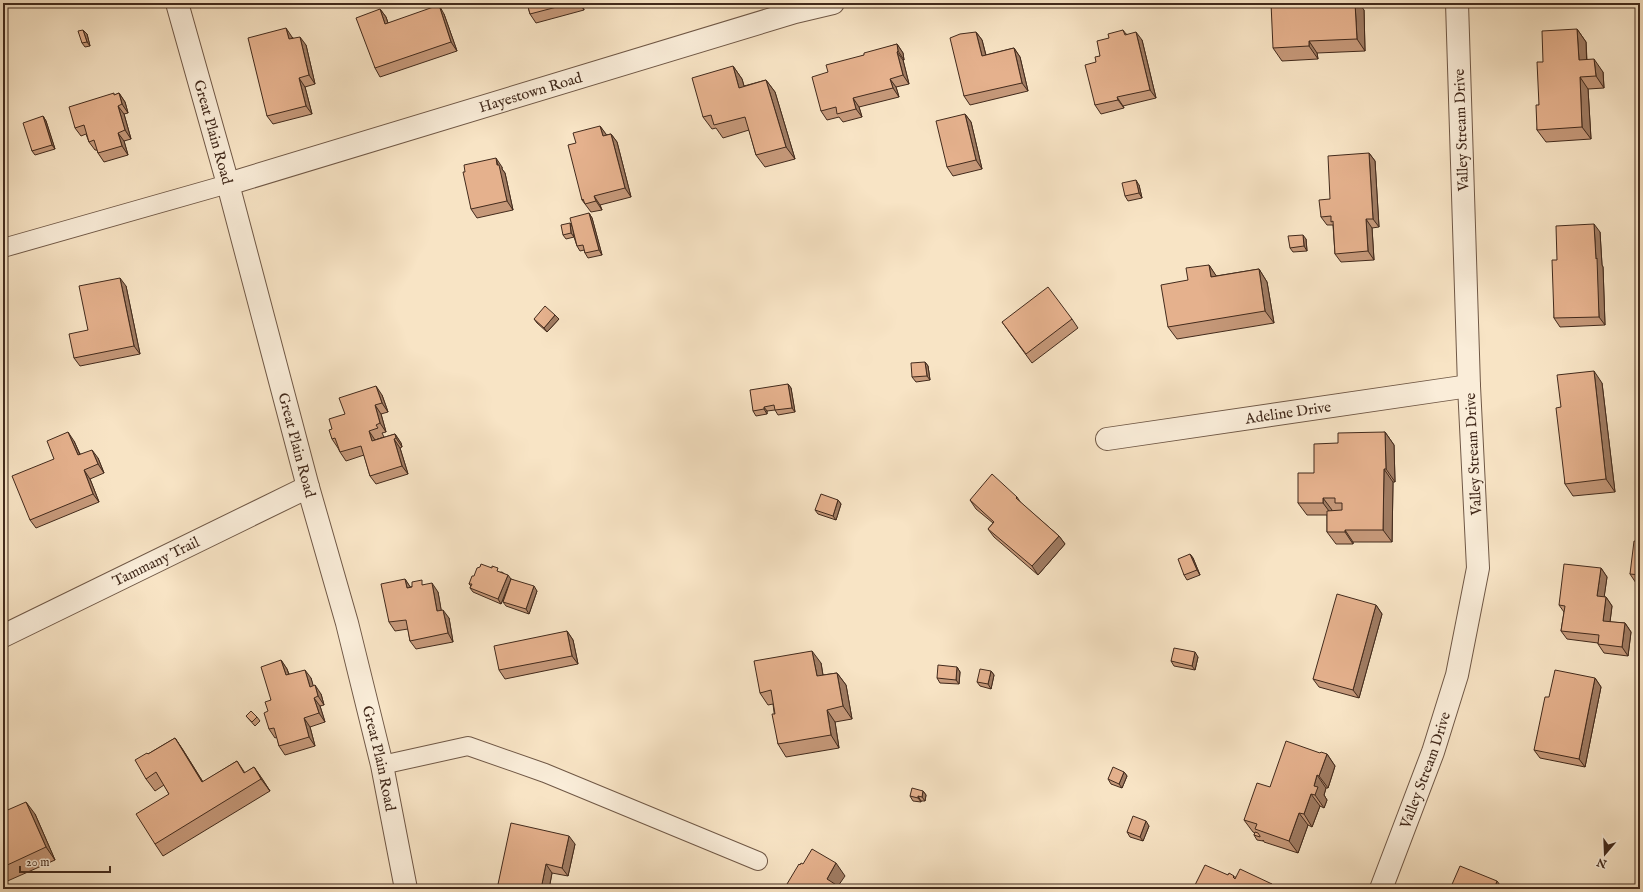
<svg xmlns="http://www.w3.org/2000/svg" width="1643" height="892" viewBox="0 0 1643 892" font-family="'IM FELL English',serif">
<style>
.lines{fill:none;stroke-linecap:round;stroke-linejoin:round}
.service-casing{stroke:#705846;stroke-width:20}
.minor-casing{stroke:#705846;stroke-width:24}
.tertiary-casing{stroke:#705846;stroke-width:24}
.service{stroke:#faedd9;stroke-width:18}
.minor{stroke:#faedd9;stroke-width:22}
.tertiary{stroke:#faedd9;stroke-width:22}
.wall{fill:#c59879;stroke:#422a1c}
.shaded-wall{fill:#a07c63;stroke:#422a1c}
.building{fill:#e5b18d;stroke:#422a1c}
.labels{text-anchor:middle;stroke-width:3;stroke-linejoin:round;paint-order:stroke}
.street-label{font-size:15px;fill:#422a1c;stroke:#faedd9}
</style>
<rect width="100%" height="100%" fill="#f8e4c5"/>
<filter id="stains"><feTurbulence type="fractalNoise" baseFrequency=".005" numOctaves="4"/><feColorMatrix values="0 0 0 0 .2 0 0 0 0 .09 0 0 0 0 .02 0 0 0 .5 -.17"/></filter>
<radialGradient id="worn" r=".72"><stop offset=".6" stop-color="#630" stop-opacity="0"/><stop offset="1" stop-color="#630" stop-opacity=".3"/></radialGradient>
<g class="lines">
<!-- service casing -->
<g class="service-casing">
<g id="service">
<path d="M3,248L228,184"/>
<path d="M382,765L468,746L545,773L758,861"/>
</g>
</g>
<!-- minor casing -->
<g class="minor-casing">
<g id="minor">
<path id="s1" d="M228,184L308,487L347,623L382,765L406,889"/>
<path id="s2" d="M1107,439L1469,386"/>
<path id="s3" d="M3,636L308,487"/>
<path id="s4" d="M1381,889L1433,752L1457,675L1478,568L1469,386L1457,3"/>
</g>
</g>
<!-- tertiary casing -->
<g class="tertiary-casing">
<g id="tertiary">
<path id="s5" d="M177,3L228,184L795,12L833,3"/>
</g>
</g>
<!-- service -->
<use href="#service" class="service"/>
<!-- minor -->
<use href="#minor" class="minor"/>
<!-- tertiary -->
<use href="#tertiary" class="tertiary"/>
</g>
<!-- wall -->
<g class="wall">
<path d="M527,3H582L584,10L536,23L530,14Z"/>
<path d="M380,9L386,17L388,23L444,14L457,51L380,77L375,68Z"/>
<path d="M1364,10L1365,51L1317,53L1318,59L1282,61L1273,48Z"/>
<path d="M1577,29L1586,42L1587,60L1603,72L1604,88L1588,89L1591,139L1546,142L1537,130L1543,62Z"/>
<path d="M1123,30L1126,34L1142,40L1156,98L1123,106L1124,108L1101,114L1095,105L1096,62L1100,56L1109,38Z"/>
<path d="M976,32L982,40L986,55L1014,48L1020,57L1028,91L970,105L964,96Z"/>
<path d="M87,34L90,46L85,47L82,43Z"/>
<path d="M292,37L293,38L306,45L315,84L305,87L312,114L273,124L267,116Z"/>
<path d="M897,44L903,53L904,60H903L909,84L896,87L899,97L859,107L862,117L843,122L839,117L827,120L821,111L828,72L864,55Z"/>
<path d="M733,66L742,79L744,86L766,80L775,92L795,159L765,167L756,155L749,130L723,138L716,128L712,129L703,117Z"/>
<path d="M119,93L125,102L128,113L124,114L131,139L124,141L128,155L104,162L98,153L97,150H95L89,142L86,134L81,136L75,128L115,95Z"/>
<path d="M965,114L971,122L982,169L953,176L947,167Z"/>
<path d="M43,116L46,121L55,149L35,155L32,151Z"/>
<path d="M600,126L606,135L611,134L617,142L631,197L600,205L602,210L591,212L582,200Z"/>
<path d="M1369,153L1375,161L1379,227L1372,228L1374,260L1341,262L1335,254L1333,225H1327L1321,217L1330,199Z"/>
<path d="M502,167V169L505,173L513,210L477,218L471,209Z"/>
<path d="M1139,185L1142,198L1128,201L1125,196Z"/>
<path d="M589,213L592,218L602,255L588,258L585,253L584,250L580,251L577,246L574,237L566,239L563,235L572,227Z"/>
<path d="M1600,232L1602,265L1603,267L1605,325L1560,327L1554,318L1557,260Z"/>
<path d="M1306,239L1307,251L1293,252L1290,248Z"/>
<path d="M1209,265L1216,276L1259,269L1267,282L1274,323L1177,339L1168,327L1188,280Z"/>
<path d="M126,286L140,354L80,366L74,358L88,330Z"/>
<path d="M534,319H559L547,332L537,323Z"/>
<path d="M1072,319L1078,328L1032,363L1002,322Z"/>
<path d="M925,362L928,366L930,380L916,382L912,377Z"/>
<path d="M1602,383L1615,492L1573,496L1565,484L1561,407Z"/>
<path d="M788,384L791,388L795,412L778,415L775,410L767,411V414L756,416L753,411Z"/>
<path d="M382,395L388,412L381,414L386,432L382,433L384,437L375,440L395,434L401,443L402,447L400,448L408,474L376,484L370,476L364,455L346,461L340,452L338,448L332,439L345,414Z"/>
<path d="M1385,432L1394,445L1395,482H1393L1392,542H1353V544H1336L1327,532V515H1307L1298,503L1314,473L1338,443Z"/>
<path d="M74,441L80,454L98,458L104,473L90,479L99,502L36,528L30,520Z"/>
<path d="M1017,497L1021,503L1059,536L1065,544L1038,575L994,537L988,529L993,523L976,509L970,500Z"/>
<path d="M838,500L841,504L836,520L818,514L815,510Z"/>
<path d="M1640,542V583H1636L1630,574Z"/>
<path d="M1190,554L1193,558L1200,575L1187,580L1184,575Z"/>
<path d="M1601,568L1607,577L1604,597H1606L1612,606L1610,622L1625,623L1631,632L1628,656L1604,653L1598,644V643L1567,639L1561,631L1564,612L1559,605Z"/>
<path d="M502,572L511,579L537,591L529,614L506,606L503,602L509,584L501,604L473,592L470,588L471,586L469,584L474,576Z"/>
<path d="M405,579L410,587L425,585L438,592L441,610L449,618L453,642L416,649L410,641L408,629L395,631L389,622Z"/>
<path d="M1376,605L1382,614L1359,698L1319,687L1313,679Z"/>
<path d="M567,631L573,640L578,664L505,679L499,670Z"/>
<path d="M1198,657L1195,670L1174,666L1171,661Z"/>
<path d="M281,660L287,669L289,674L311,678L313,686L321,694L324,705L320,706L325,722L310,727L315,746L285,755L279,746L277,737L275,738L269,729L271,700Z"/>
<path d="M821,663L823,675L837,673L846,685L852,719L835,722L839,748L786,757L778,744L773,704L768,705L760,693Z"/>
<path d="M957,667L960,672L959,684L940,683L937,678Z"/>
<path d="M991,671L994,675L991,689L980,686L977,682Z"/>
<path d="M1595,678L1601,687L1585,767L1540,758L1534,750Z"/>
<path d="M246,716L257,717L260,721L255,726Z"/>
<path d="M175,738L183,750L203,782L237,761L245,773L254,767L270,791L163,856L155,844L169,794L164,785L155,791L146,779L148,754Z"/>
<path d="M1327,754L1335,766L1328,788H1326L1324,795L1327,800L1324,808L1320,806L1312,827L1308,825L1298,853L1264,842L1263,840V841L1257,840L1254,835L1255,833L1253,832L1244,820L1270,787Z"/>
<path d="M1124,772L1127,776L1122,788L1111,784L1108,779Z"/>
<path d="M923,791L926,795L925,801H921V802L913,801L910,796Z"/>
<path d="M3,812L35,814L55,860L3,883Z"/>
<path d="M1149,826L1143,841L1130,837L1127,832Z"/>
<path d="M575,844L568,876L552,873L549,889H498Z"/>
<path d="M1228,875L1235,877L1272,884L1276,889H1198L1195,885Z"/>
</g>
<!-- shaded-wall -->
<g class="shaded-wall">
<path d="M579,3H582L584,10Z"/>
<path d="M1355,3H1359L1364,10L1365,51L1357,39Z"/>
<path d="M439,5L444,14L457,51L451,42Z"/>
<path d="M380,9L386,17L391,32L385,24Z"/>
<path d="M286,28L292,37L295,48L289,39Z"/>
<path d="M1577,29L1586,42L1587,73L1579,60Z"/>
<path d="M83,30L87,34L90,46L87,42Z"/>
<path d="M976,32L982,40L988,64L982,56Z"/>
<path d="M1136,32L1142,40L1156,98L1150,90Z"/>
<path d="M300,37L306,45L315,84L309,75Z"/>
<path d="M1309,41L1317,53L1318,59L1309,46Z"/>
<path d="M897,44L903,53L904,60L898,51Z"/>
<path d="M1014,48L1020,57L1028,91L1022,83Z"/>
<path d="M897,52L903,60L909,84L903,75Z"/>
<path d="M1594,59L1603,72L1604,88L1596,76Z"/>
<path d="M733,66L742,79L748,100L739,88Z"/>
<path d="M1580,77L1588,89L1591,139L1582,127Z"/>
<path d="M299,78L305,87L312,114L306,106Z"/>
<path d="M890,79L896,87L899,97L893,88Z"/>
<path d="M766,80L775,92L795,159L786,147Z"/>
<path d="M119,93L125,102L128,113L122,104Z"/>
<path d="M1117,97L1123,106L1124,108L1118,100Z"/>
<path d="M853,98L859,107L862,117L856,109Z"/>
<path d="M118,106L124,114L131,139L125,130Z"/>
<path d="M965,114L971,122L982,169L976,160Z"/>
<path d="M43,116L46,121L55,149L52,145Z"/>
<path d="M600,126L606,134L609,145L603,136Z"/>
<path d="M118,133L124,141L128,155L122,146Z"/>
<path d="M611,134L617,142L631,197L625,188Z"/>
<path d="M1369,153L1375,161L1379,227L1373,219Z"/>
<path d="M496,158L502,167V169L505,173L513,210L507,201Z"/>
<path d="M1136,180L1139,185L1142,198L1139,193Z"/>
<path d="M594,196L600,205L602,210L596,201Z"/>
<path d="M589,213L592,218L602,255L599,250Z"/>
<path d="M1366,219L1372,228L1374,260L1368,251Z"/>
<path d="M570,223L573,228L574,237L571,233Z"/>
<path d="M1594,224L1600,232L1602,265L1603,267L1605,325L1599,317Z"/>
<path d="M1303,235L1306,239L1307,251L1304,246Z"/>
<path d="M1209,265L1217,277H1211Z"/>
<path d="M1259,269L1267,282L1274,323L1265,311Z"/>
<path d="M120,278L126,286L140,354L134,346Z"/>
<path d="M555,315L559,319L547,332L544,328Z"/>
<path d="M925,362L928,366L930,380L927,376Z"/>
<path d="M1594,371L1602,383L1615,492L1606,479Z"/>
<path d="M788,384L791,388L795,412L792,408Z"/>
<path d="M376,386L382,395L388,412L382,403Z"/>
<path d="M375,405L381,414L386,432L380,423Z"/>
<path d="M764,407L767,411V414L764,409Z"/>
<path d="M369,431L375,440L378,450L372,441Z"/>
<path d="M68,432L74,441L84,464L78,455Z"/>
<path d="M1385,432L1394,445L1395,482L1386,469Z"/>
<path d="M395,434L401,443L402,447L396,438Z"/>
<path d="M394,439L400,448L408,474L402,466Z"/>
<path d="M92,450L98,458L104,473L98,464Z"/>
<path d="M1384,469L1393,482L1392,542L1383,530Z"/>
<path d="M84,470L90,479L99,502L93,494Z"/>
<path d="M1323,498L1332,510V515L1323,503Z"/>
<path d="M838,500L841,504L836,520L833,516Z"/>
<path d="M1345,530L1353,542V544L1345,532Z"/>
<path d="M1059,536L1065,544L1038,575L1032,566Z"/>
<path d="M1190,554L1193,558L1200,575L1197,570Z"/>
<path d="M1601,568L1607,577L1603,605L1597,596Z"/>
<path d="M508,575L511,579L501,604L498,599Z"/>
<path d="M405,579L411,588H407Z"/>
<path d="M432,583L438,592L443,620L437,611Z"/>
<path d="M534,586L537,591L529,614L526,609Z"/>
<path d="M1606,597L1612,606L1609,629L1603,621Z"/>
<path d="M1376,605L1382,614L1359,698L1353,690Z"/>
<path d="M443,610L449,618L453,642L448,633Z"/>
<path d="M1625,623L1631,632L1628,656L1622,647Z"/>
<path d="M567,631L573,640L578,664L572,656Z"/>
<path d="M812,651L821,663L825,688L817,676Z"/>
<path d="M1195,652L1198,657L1195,670L1192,666Z"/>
<path d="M281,660L287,669L292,684L286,675Z"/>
<path d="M957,667L960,672L959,684L956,680Z"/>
<path d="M305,670L311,678L316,695L310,687Z"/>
<path d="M991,671L994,675L991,689L988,684Z"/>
<path d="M837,673L846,685L852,719L843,706Z"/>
<path d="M1595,678L1601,687L1585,767L1579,759Z"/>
<path d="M315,685L321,694L324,705L318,696Z"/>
<path d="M314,698L320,706L325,722L319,713Z"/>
<path d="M827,710L835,722L839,748L831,735Z"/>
<path d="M304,718L310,727L315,746L309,737Z"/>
<path d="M175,738L183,750L211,795L202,782Z"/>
<path d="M1327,754L1335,766L1328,788L1319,776Z"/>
<path d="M254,767L263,780L270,791L261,779Z"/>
<path d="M1124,772L1127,776L1122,788L1119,784Z"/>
<path d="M1317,775L1326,788L1324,795L1327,800L1324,808L1315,795L1314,786Z"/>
<path d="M923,791L926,795L925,801L922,797Z"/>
<path d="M1311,794L1320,806L1312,827L1304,814Z"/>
<path d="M918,796L921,801V802L918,798Z"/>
<path d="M26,802L35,814L55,860L46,847Z"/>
<path d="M1299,813L1308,825L1298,853L1289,841Z"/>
<path d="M1146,821L1149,826L1143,841L1140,837Z"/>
<path d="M569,836L575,844L568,876L562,868Z"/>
<path d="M836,863L845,876L836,889L827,879Z"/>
<path d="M546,864L552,873L549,889H541Z"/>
<path d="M1497,881L1503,889H1494Z"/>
<path d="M1272,884L1276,889H1270Z"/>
</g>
<!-- building -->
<g class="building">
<path d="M527,3H572L530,14Z"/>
<path d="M1271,3H1355L1357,39L1309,41V46L1273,48Z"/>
<path d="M439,5L451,42L375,68L356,18L380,9L385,24Z"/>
<path d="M286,28L289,39L300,37L309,75L299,78L306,106L267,116L248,38Z"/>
<path d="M1577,29L1579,60L1594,59L1596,76L1580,77L1582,127L1537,130L1536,105H1539L1537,62H1543L1542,31Z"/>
<path d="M83,30L87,42L82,43L78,31Z"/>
<path d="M1123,30L1125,35L1136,32L1150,90L1117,97L1118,100L1095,105L1085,65L1096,62L1095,57L1100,56L1097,41L1109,38L1108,34Z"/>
<path d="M976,32L982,56L1014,48L1022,83L964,96L950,38L960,34Z"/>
<path d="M897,44L898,51L897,52L903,75L890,79L893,88L853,98L856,109L837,114L836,107L821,111L812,77L828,72L826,65L864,55V53Z"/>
<path d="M733,66L739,88L766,80L786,147L756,155L745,117L714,125L711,115L703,117L692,78Z"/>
<path d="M114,93V95L119,93L122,104L118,106L125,130L118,133L122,146L98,153L94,140L89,142L84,125L75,128L69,107Z"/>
<path d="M965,114L976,160L947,167L936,121Z"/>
<path d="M43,116L52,145L32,151L23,123Z"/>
<path d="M600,126L603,136L611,134L625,188L594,196L596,201L585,204L583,199L582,200L568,145L576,143L573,133Z"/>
<path d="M1369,153L1373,219H1366L1368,251L1335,254L1333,221L1331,222V216L1321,217L1319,200L1330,199L1328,156Z"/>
<path d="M496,158L497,165H499L507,201L471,209L463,172H465L464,165Z"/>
<path d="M1136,180L1139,193L1125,196L1122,183Z"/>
<path d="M589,213L599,250L585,253L583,245L577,246L570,218Z"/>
<path d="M570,223L571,233L563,235L561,225Z"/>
<path d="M1594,224L1596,259L1597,258L1599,317L1554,318L1552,260H1557L1556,226Z"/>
<path d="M1303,235L1304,246L1290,248L1288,236Z"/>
<path d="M1209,265L1211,277L1259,269L1265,311L1168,327L1161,285L1188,280L1186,268Z"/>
<path d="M120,278L134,346L74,358L69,334L88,330L79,286Z"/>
<path d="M1048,287L1072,319L1026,354L1002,322Z"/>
<path d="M545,306L555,315L544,328L534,319Z"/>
<path d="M925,362L927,376L912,377L911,363Z"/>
<path d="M1594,371L1606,479L1565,484L1556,408L1561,407L1557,375Z"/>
<path d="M788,384L792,408L775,410L774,405L764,407V409L753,411L750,390Z"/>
<path d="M376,386L382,403L375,405L380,423L376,425L378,428L369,431L372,441L395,434L396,438L394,439L402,466L370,476L361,446L340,452L335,438L332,439L329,430L332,429L329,419L345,414L339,398Z"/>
<path d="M68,432L78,455L92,450L98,464L84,470L93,494L30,520L12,476L54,459L47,441Z"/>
<path d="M1385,432L1386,469H1384L1383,530H1345V532H1327V511L1342,510V503H1335V498H1323V503H1298V473H1314V444L1338,443V433Z"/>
<path d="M992,474L1017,497L1016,498L1059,536L1032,566L988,529L994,522L970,500Z"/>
<path d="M821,494L838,500L833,516L815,510Z"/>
<path d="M1634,541L1640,542V575L1630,574Z"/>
<path d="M1190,554L1197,570L1184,575L1178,559Z"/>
<path d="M481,564L492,568V566L498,568L497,571L508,575L498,599L470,588L472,584H469L472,576H474L477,568L480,567Z"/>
<path d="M1564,564L1601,568L1597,596L1606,597L1603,621L1625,623L1622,647L1598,644L1599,635L1561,631L1565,606L1559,605Z"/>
<path d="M405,579L407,588L412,587V582L422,580V585L432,583L437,611L443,610L448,633L410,641L406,620L389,622L381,584Z"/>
<path d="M511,579L534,586L526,609L503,602Z"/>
<path d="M1337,594L1376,605L1353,690L1313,679Z"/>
<path d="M567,631L572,656L499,670L494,646Z"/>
<path d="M1174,648L1195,652L1192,666L1171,661Z"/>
<path d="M812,651L817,676L837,673L843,706L827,710L831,735L778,744L772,714H775L771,690L760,693L754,661Z"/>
<path d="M281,660L286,675L305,670L310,687L315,685L318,696L314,698L319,713L304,718L309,737L279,746L274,728L269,729L264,713L268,711L265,702L271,700L261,667Z"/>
<path d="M938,665L957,667L956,680L937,678Z"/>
<path d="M980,669L991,671L988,684L977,682Z"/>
<path d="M1555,670L1595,678L1579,759L1534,750L1545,697H1549Z"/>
<path d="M251,711L257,717L252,722L246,716Z"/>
<path d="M175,738L202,782L237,761L244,773L254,767L261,779L155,844L136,814L169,794L156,772L146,779L135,760L147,753L148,754Z"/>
<path d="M1286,741L1320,753L1321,752L1327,754L1319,776L1317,775L1314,786L1318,787L1315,795L1311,794L1304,814L1299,813L1289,841L1255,829L1257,824L1244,820L1257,783L1270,787Z"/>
<path d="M1113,767L1124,772L1119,784L1108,779Z"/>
<path d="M912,788L923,791L922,797L918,796V798L910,796Z"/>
<path d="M26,802L46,847L3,867V812Z"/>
<path d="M1133,816L1146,821L1140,837L1127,832Z"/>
<path d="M511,823L569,836L562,868L546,864L541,889H497Z"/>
<path d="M1255,832L1258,833L1260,836V837L1254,835Z"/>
<path d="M812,849L836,863L827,879L841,888L840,889H784L799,864L800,865L801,863L803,864Z"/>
<path d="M1205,865L1228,875L1229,873L1234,876L1233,877L1235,879L1240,869L1272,884L1270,889H1203L1195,885Z"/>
<path d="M1460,866L1497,881L1494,889H1450Z"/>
</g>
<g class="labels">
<!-- street labels -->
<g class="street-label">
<text dy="5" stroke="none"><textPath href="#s5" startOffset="504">Hayestown Road</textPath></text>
<text transform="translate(1461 130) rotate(-92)" y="5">Valley Stream Drive</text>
<text dy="5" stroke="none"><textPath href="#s5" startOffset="134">Great Plain Road</textPath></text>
<text dy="5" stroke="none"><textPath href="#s2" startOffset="183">Adeline Drive</textPath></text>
<text dy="5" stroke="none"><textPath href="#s1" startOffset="270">Great Plain Road</textPath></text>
<text transform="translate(1473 454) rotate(-93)" y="5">Valley Stream Drive</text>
<text dy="5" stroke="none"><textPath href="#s3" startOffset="170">Tammany Trail</textPath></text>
<text dy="5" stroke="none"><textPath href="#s1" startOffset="594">Great Plain Road</textPath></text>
<text dy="5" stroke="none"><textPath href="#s4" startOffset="127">Valley Stream Drive</textPath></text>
</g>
</g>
<!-- margin -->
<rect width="1643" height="892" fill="none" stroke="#f8e4c5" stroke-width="16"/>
<rect x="4" y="4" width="1635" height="884" fill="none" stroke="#422a1c" stroke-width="2"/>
<rect x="8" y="8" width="1627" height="876" fill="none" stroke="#422a1c"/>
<!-- north arrow -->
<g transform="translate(1605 854) rotate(199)" stroke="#faedd9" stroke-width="3" paint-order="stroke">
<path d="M0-3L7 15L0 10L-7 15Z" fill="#422a1c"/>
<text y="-6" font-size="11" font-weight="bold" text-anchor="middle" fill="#422a1c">N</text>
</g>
<!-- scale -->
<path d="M20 866v6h90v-6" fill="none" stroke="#422a1c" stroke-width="2"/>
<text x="26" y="866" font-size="12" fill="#422a1c" stroke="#faedd9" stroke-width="3" paint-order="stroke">20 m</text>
<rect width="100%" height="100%" filter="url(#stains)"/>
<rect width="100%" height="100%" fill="url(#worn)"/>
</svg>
